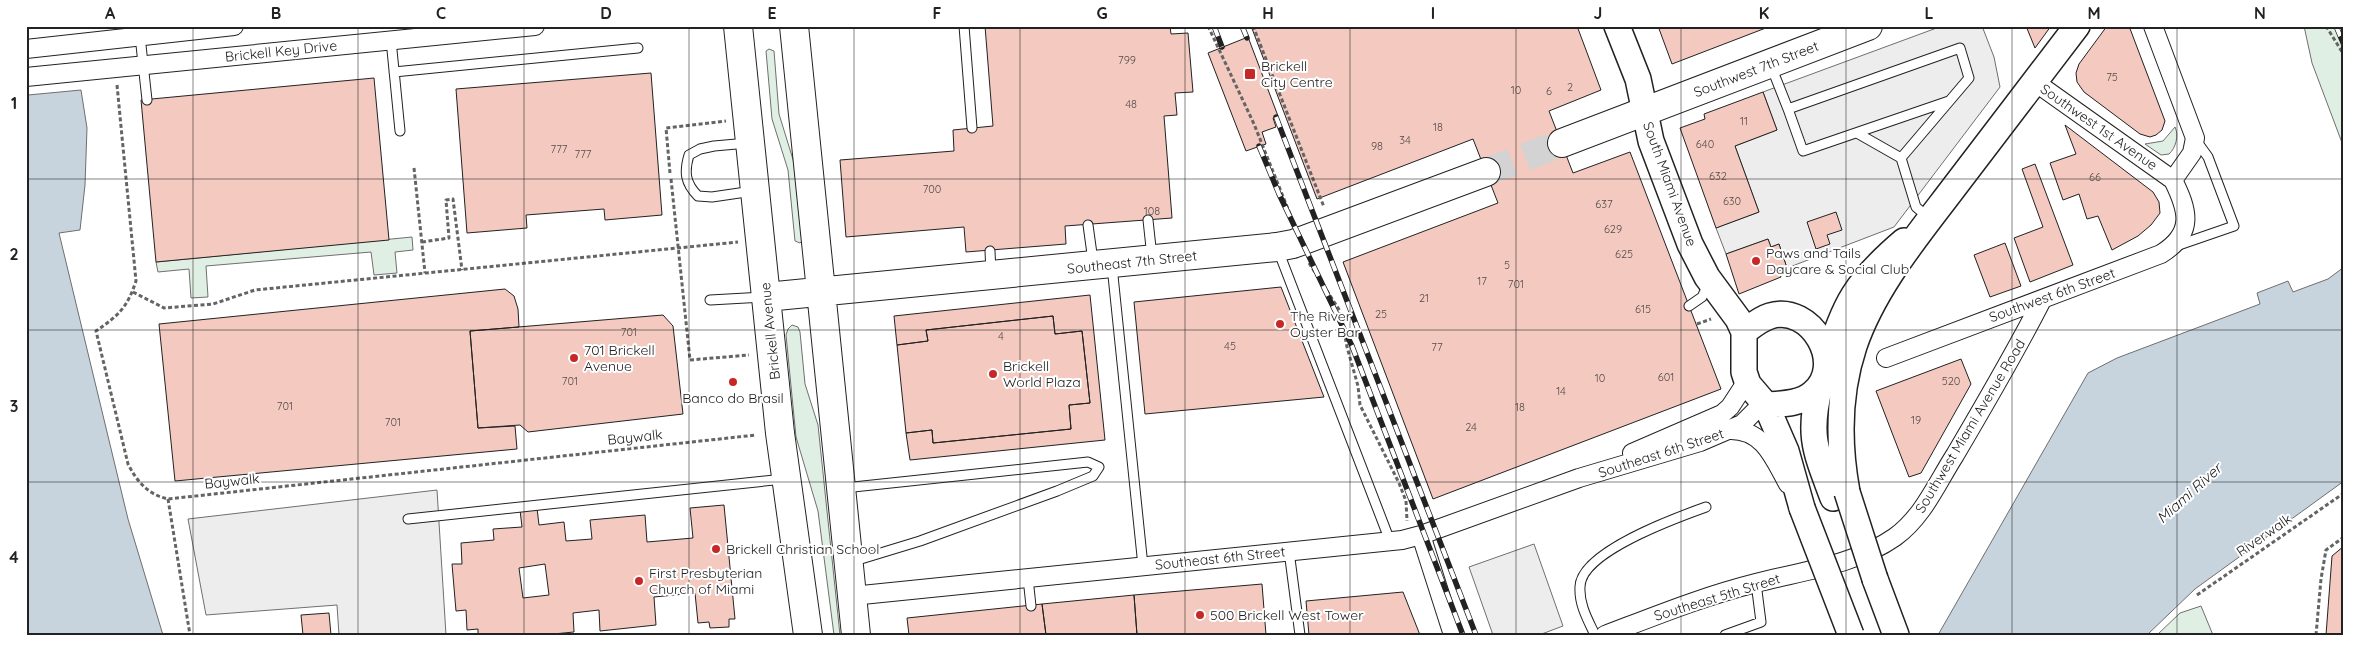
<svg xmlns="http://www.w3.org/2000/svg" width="2370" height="661" font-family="Quicksand,sans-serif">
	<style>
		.green { fill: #e0efe3; stroke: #6f6f6f }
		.parking { fill: #ededed; stroke: #6f6f6f }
		.water { fill: #c7d3dd; stroke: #6f6f6f }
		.building { fill: #f3c9c0; stroke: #222; fill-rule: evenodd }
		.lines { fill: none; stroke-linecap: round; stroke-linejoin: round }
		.primary-tunnel { stroke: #d3d3d3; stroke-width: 28; stroke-dasharray: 28 14; stroke-linecap: butt }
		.lane-casing { stroke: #222; stroke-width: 11 }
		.street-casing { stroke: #222; stroke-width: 20 }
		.secondary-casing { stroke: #222; stroke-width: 28 }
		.primary-casing { stroke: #222; stroke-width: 30 }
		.path { stroke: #646464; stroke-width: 3; stroke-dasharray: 4 2.5; stroke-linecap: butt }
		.lane { stroke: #fff; stroke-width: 9 }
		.street { stroke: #fff; stroke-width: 18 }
		.secondary { stroke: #fff; stroke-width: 25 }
		.primary { stroke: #fff; stroke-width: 28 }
		.rail-casing { stroke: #222; stroke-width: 5.5 }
		.rail { stroke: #fff; stroke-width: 4; stroke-dasharray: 11; stroke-linecap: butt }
		.secondary-bridge-casing { stroke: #222; stroke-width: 28; stroke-linecap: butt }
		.secondary-bridge { stroke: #fff; stroke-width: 25 }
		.grid { fill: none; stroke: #222; stroke-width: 1; stroke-opacity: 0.55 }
		.poi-dot { fill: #c62828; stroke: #fff; stroke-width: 2 }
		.labels { text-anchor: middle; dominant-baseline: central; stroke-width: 4; stroke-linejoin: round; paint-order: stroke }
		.number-label { font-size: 11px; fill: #564c4a }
		.street-label { font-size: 14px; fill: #222; stroke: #fff }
		.poi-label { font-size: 14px; fill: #222; stroke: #fff; text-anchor: start }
		.water-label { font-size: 15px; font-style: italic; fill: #222; stroke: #fff }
		.neatline { fill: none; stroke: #222; stroke-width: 2 }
		.grid-label { font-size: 16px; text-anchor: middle; font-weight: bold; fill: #222 }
	</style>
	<rect width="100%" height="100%" fill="#fff"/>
	<path class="green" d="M2304,26H2344V148L2312,63Z
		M769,49L774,51L779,114L795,166L802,241L800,243L795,241L788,170L772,119L766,51Z
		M2175,127C2179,135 2176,148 2169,154L2161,155L2145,144L2163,141Z
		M412,237L413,250L395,252L397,273L374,275L371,252L206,266L208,297L191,298L189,269L158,272L156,262Z
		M792,325L798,327L800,332L805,384L818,425L840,635H834L818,511L796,437L786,335L788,329Z
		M2201,606L2213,635H2157L2180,613Z"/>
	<path class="parking" d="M1942,26H1982L1994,57L2000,87L1894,227L1787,268L1779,244L1771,247L1768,239L1726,254L1716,228L1759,212L1735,146L1777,130L1763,92Z
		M437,490L446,635H339L337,605L206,615L188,519Z
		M1534,544L1563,626L1539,635H1493L1469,567Z"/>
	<path class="water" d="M26,75L28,95L81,90L87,128L85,185L80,230L59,233L128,519L163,635H26Z
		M2344,267V481L2195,589L2147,635H1938L2088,373L2117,358L2260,304L2257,293L2288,281L2293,292L2328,279Z"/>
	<path class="building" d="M985,26H1170L1171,34L1188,33L1193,92L1175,93L1177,115L1164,116L1172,218L1065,226L1066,244L966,252L964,227L846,237L840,160L954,151L953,130L993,126Z
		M1251,26H1577L1601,90L1549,111L1573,173L1630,152L1721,389L1433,499L1343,262L1498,203L1473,139L1317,199Z
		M1658,26H1771L1672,64Z
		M2026,26H2051L2035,48Z
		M2107,26H2129L2165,121L2162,130L2156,135L2150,137L2140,134L2084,92L2077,82L2076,73L2079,64Z
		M1248,37L1278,116L1273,118L1276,127L1262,132L1266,144L1246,151L1208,53Z
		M651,73L662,215L605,220L604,209L526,215L527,228L467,233L456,89Z
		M374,78L389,240L156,262L141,100Z
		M1763,92L1777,130L1735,146L1759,212L1716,228L1680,128L1705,119L1704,114Z
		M2065,125L2153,192L2159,202L2160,213L2151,225L2138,236L2112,250L2098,216L2087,219L2079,194L2063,200L2050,163L2076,154Z
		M2035,164L2073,265L2030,282L2014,238L2043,227L2022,169Z
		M1836,212L1842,230L1827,235L1830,244L1816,249L1807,222Z
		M1768,239L1771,247L1779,244L1787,268L1779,271L1781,277L1739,294L1726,254Z
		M2005,243L2021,286L1990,297L1974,255Z
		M1281,287L1324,397L1145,414L1134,302Z
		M505,289L514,296L518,309L519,327L470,331L478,428L515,426L517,449L175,481L159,324Z
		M1090,295L1105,440L910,460L906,433L932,430L933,443L1071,429L1069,405L1090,403L1082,331L1055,334L1053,316L926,330L928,341L897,345L894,316Z
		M663,315L673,326L683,414L528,432L520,425L478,428L470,331Z
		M1053,316L1055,334L1082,331L1090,403L1069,405L1071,429L933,443L932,430L906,433L897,345L928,341L926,330Z
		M1961,359L1971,384L1921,473L1909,477L1876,391Z
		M724,505L735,619H729V627L710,628L709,622L698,623L695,593L654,597L656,625L600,631L599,610L573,613L574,632L543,635H478V629L467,630L466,610L456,611L452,564H462L461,543L494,540L493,529L522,527L520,510L537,508L539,525L564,522L566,541L592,539L590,520L645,515L647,542L693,538L690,508ZM545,564L549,595L523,598L519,568Z
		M2344,546V635H2326L2332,556Z
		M1262,584L1266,635H1137L1134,595Z
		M1403,592L1420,635H1309L1306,601Z
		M1134,595L1137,635H1046L1042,604Z
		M1042,604L1046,635H909L907,618Z
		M329,613L331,635H303L301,615Z"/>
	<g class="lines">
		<path class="primary-tunnel" d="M1486,172L1562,143"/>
		<defs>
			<path id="lane" d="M964,26L972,128
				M140,36L147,100
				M391,40L400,131
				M1771,66L1788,109L1960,48L1969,78L1901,158
				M394,72L638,48
				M1788,109L1803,151L1949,101
				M1857,133L1901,158L1916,207L1928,217
				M748,143L714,146L700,149L689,155C684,172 685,183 698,196L712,197L753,191
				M1148,220L1152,257
				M1088,225L1093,261
				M2176,246L2234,226L2208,157L2195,139
				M1278,250L1390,541
				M990,251L991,273
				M1112,266L1143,566
				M710,300L764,297
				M1689,306L1702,297L1708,285
				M844,488L1088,462L1099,467L1093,476L1057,491L920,541L851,562
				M408,519L784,479
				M1289,551L1300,635
				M1028,578L1031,606
				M1595,635C1588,620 1579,605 1580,587C1580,552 1678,517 1706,507
				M1725,635L1761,622L1756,583"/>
			<path id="street" d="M2153,26L2195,138L2192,153L2173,180
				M26,49L234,26
				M26,77L535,26
				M1886,358L2161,254C2195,233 2188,210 2173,180L2035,82
				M1731,430C1764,430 1774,459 1788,484
				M1632,453L1722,414L1730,407L1747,381
				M1421,535L1453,635
				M852,596L1402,540L1421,535L1579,478L1700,442L1742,424L1763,403
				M1605,635C1655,616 1704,596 1756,583C1802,571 1855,565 1895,537C1923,517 1937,483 1955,455C1985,404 2015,353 2042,300"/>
			<path id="secondary" d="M1617,26L1638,79L1651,141L1690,244L1707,277L1738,319L1744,332V372L1748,384L1766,405C1781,404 1801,404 1813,393C1847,365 1811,303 1770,316C1760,319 1752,326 1744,332
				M1827,363C1843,304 1857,281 1904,241
				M1820,386C1807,436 1816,452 1833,498
				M1766,405L1786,451L1802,508
				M1847,492C1838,443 1838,394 1854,346C1874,287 1918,235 1955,186C1996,133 2036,79 2077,26
				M1875,579L1896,635"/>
			<path id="primary" d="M738,26L780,433L808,635
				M794,26L856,635
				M1562,143L1868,26
				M766,297L1277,247L1293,244L1486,172"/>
		</defs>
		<use href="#lane" class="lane-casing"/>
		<use href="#street" class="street-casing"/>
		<use href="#secondary" class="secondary-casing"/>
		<use href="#primary" class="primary-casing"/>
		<path class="path" d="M1208,26L1254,124L1292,219
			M1253,26L1324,207
			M2326,26L2344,55
			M117,85L136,281C127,308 119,315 96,331L128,464C137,482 149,495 168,499L756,435
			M414,168L425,273
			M670,173L666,128L726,121
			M671,179L690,360L749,355
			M422,242L449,238L446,200L453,199L462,270
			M1309,263L1340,311L1347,347L1358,386L1360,405L1399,483L1406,501L1407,521
			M133,292L164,308L213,304L255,290L738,242
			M1697,324L1711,319
			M168,499L190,635
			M2197,595L2344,493
			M2316,635L2321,579L2326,550L2344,537"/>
		<use href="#lane" class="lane"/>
		<use href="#street" class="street"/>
		<use href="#secondary" class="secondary"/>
		<use href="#primary" class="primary"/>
		<defs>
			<path id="rail" d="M1214,26L1222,47
				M1242,26L1247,38
				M2336,26L2344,45
				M1276,117L1476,635
				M1259,146L1279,194L1352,346L1463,635"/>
		</defs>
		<use href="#rail" class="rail-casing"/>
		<use href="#rail" class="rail"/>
		<defs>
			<path id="secondary-bridge" d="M1847,492L1875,579
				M1802,508L1851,635"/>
		</defs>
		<use href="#secondary-bridge" class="secondary-bridge-casing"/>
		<use href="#secondary-bridge" class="secondary-bridge"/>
	</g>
	<path class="grid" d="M193,26V635M358,26V635M524,26V635M689,26V635M854,26V635M1020,26V635M1185,26V635M1350,26V635M1516,26V635M1681,26V635M1846,26V635M2012,26V635M2177,26V635M26,179H2344M26,330H2344M26,482H2344"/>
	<g class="poi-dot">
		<rect x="1244" y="68" width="12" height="12" rx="2.5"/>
		<circle cx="1756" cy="261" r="5"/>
		<circle cx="1280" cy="324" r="5"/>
		<circle cx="574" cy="358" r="5"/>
		<circle cx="993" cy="374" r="5"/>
		<circle cx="733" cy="382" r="5"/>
		<circle cx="716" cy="549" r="5"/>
		<circle cx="639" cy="581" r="5"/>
		<circle cx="1200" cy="615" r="5"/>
	</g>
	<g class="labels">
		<g class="number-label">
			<text x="1127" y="60">799</text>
			<text x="2112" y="77">75</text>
			<text x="1570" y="87">2</text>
			<text x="1516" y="90">10</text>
			<text x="1549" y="91">6</text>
			<text x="1131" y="104">48</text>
			<text x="1744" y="121">11</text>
			<text x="1438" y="127">18</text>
			<text x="1405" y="140">34</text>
			<text x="1705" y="144">640</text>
			<text x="1377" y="146">98</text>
			<text x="559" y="149">777</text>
			<text x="583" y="154">777</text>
			<text x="1718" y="176">632</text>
			<text x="2095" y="177">66</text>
			<text x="932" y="189">700</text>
			<text x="1732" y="201">630</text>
			<text x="1604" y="204">637</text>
			<text x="1152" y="211">108</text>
			<text x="1613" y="229">629</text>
			<text x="1624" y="254">625</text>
			<text x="1507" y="265">5</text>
			<text x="1482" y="281">17</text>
			<text x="1516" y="284">701</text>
			<text x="1424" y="298">21</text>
			<text x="1643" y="309">615</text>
			<text x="1381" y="314">25</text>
			<text x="629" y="332">701</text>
			<text x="1001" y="336">4</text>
			<text x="1230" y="346">45</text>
			<text x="1437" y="347">77</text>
			<text x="1666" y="377">601</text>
			<text x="1600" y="378">10</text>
			<text x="570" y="381">701</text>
			<text x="1951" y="381">520</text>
			<text x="1561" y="391">14</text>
			<text x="285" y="406">701</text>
			<text x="1520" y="407">18</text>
			<text x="1916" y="420">19</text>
			<text x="393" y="422">701</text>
			<text x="1471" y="427">24</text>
		</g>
		<g class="street-label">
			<text transform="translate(281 51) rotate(-6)">Brickell Key Drive</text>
			<text transform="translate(1756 69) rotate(-21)">Southwest 7th Street</text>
			<text transform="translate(2099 127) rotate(35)">Southwest 1st Avenue</text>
			<text transform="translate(1670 184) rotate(70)">South Miami Avenue</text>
			<text transform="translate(1132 262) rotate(-6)">Southeast 7th Street</text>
			<text transform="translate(2052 295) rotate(-20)">Southwest 6th Street</text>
			<text transform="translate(770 331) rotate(-96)">Brickell Avenue</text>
			<text transform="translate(1970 426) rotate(-59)">Southwest Miami Avenue Road</text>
			<text transform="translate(635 437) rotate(-6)">Baywalk</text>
			<text transform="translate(1661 453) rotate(-18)">Southeast 6th Street</text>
			<text transform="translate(232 481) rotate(-6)">Baywalk</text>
			<text transform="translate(2264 535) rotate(-35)">Riverwalk</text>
			<text transform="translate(1220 558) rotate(-6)">Southeast 6th Street</text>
			<text transform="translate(1717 597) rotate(-17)">Southeast 5th Street</text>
		</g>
		<g class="poi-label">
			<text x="1261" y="66">Brickell<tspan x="1261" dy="16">City Centre</tspan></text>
			<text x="1766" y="253">Paws and Tails<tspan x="1766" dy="16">Daycare &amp; Social Club</tspan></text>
			<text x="1290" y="316">The River<tspan x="1290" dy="16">Oyster Bar</tspan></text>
			<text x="584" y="350">701 Brickell<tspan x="584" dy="16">Avenue</tspan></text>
			<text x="1003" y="366">Brickell<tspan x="1003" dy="16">World Plaza</tspan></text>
			<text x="733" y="398" text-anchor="middle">Banco do Brasil</text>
			<text x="726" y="549">Brickell Christian School</text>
			<text x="649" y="573">First Presbyterian<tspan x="649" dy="16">Church of Miami</tspan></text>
			<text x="1210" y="615">500 Brickell West Tower</text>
		</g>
		<g class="water-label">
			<text transform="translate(2189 493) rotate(-42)">Miami River</text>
		</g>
	</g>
	<rect width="2370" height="661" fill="none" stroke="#ffffff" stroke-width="55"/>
	<rect x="28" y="28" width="2314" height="606" class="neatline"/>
	<g class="grid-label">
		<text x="110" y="19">A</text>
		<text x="276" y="19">B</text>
		<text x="441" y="19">C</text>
		<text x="606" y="19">D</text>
		<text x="772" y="19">E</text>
		<text x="937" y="19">F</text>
		<text x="1102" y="19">G</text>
		<text x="1268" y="19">H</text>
		<text x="1433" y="19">I</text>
		<text x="1598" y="19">J</text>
		<text x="1764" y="19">K</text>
		<text x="1929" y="19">L</text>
		<text x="2094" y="19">M</text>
		<text x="2260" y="19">N</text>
		<text x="14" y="109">1</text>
		<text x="14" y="260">2</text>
		<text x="14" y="412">3</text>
		<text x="14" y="563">4</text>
	</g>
</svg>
